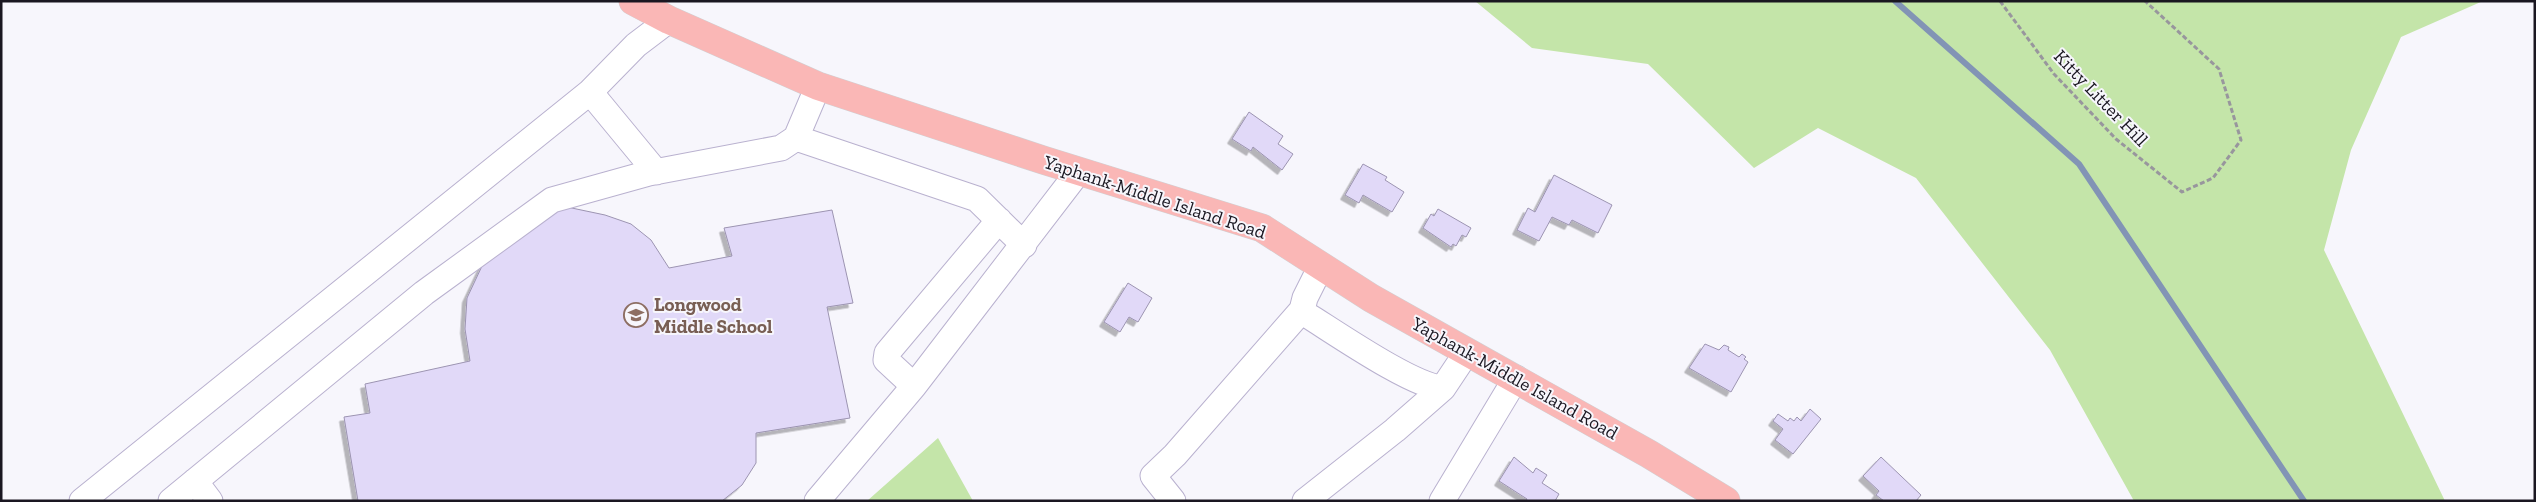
<svg xmlns="http://www.w3.org/2000/svg" width="2536" height="502" font-family="'Zilla Slab',serif">
	<style>
		.green { fill: #c4e5a9 }
		.lines { fill: none; stroke-linecap: round; stroke-linejoin: round }
		.stream { stroke: #8294b5; stroke-width: 6 }
		.building { fill: #e1d9f8; stroke: #9c94b1; filter: url(#shadow) }
		.minor-casing { stroke: #b9b1cf; stroke-width: 27 }
		.major-casing { stroke: #d1d1d3; stroke-width: 29 }
		.path { stroke: #98969d; stroke-width: 3; stroke-dasharray: 5 2.5; stroke-linecap: butt }
		.minor { stroke: #fff; stroke-width: 25 }
		.major { stroke: #fab7b6; stroke-width: 28 }
		.labels { text-anchor: middle; dominant-baseline: central; stroke-width: 4; stroke-linejoin: round; paint-order: stroke }
		.street-label { font-size: 19px; fill: #1a1721; stroke: #f7f6fc }
		.education-label { font-size: 19px; font-weight: bold; fill: #785e54; stroke: #f7f6fc; text-anchor: start }
	</style>
	<defs>
		<filter id="shadow"><feDropShadow dx="-4.5" dy="4.5" stdDeviation="0" flood-color="#0004"/></filter>
	</defs>
	<rect width="100%" height="100%" fill="#f7f6fc"/>
	<path class="green" d="M1475,1H2483L2401,37L2351,150L2324,250L2445,501H2134L2050,350L1916,178L1818,128L1754,168L1648,64L1532,48Z
		M938,438L973,501H867Z"/>
	<g class="lines">
		<path class="stream" d="M1895,1L2079,164L2304,501"/>
	</g>
	<path class="building" d="M1249,112L1283,136L1278,144L1293,154L1282,170L1253,147L1251,151L1232,139Z
		M1363,164L1387,177L1385,180L1404,192L1392,212L1363,195L1359,203L1345,195Z
		M1554,175L1612,205L1598,233L1572,220L1569,225L1552,217L1539,241L1517,230L1528,208L1535,212Z
		M567,207L605,215L631,224L651,240L669,268L732,256L724,228L832,210L853,303L827,307L850,418L756,433V463L742,485L722,501H358L344,417L370,413L365,384L470,361L465,329L467,298L482,266L534,216Z
		M1438,209L1471,228L1466,237L1462,235L1456,246L1453,244L1451,247L1423,228L1431,214L1434,216Z
		M1128,283L1152,298L1138,322L1129,317L1120,332L1104,322Z
		M1705,344L1719,350L1724,345L1729,347L1728,350L1739,357L1742,354L1746,357L1744,359L1748,362L1731,392L1689,368Z
		M1810,409L1821,419L1793,454L1775,440L1783,429L1773,421L1778,414L1788,421L1790,418L1794,421L1797,417L1801,421Z
		M1514,457L1533,473L1536,468L1547,475L1542,483L1559,494L1555,501H1526L1527,499L1499,481Z
		M1881,457L1921,495L1916,501H1884L1876,495L1879,491L1863,476Z"/>
	<g class="lines">
		<defs>
			<path id="minor" d="M590,92L656,172
				M796,138L977,199L1024,245
				M1321,266L1305,298L1302,310L1307,315C1336,333 1414,387 1443,388L1467,352
				M914,386L886,360L887,353L999,220
				M195,481L210,501
				M82,501L590,92L636,45L669,20
				M171,501L424,293L552,200L649,173L781,148L796,138L818,86
				M817,501L914,386L1079,171
				M1173,501L1153,476L1175,455L1302,310
				M1305,501L1395,430L1443,388
				M1442,501L1516,378"/>
			<path id="major" d="M633,1L669,20L818,86L1043,160L1262,228L1371,298L1649,454L1726,501"/>
		</defs>
		<use href="#minor" class="minor-casing"/>
		<use href="#major" class="major-casing"/>
		<path class="path" d="M2000,1L2054,74L2116,139L2182,192L2213,178L2241,140L2219,69L2145,1"/>
		<use href="#minor" class="minor"/>
		<use href="#major" class="major"/>
	</g>
	<defs>
		<symbol id="school-ring" viewBox="-11 -11 22 22"><circle r="9.5" fill="#f7f6fc" stroke="#8d6e63" stroke-width="1.5"/><path d="M0-5L7-2L0 1L-7-2ZM-4 1L0 2.5L4 1V4Q0 6-4 4Z" fill="#8d6e63"/></symbol>
	</defs>
	<g fill-rule="evenodd">
		<use href="#school-ring" x="622" y="301" width="28" height="28"/>
	</g>
	<g class="labels">
		<g class="street-label">
			<text transform="translate(2101 98) rotate(46)">Kitty Litter Hill</text>
			<text transform="translate(1155 197) rotate(18)">Yaphank-Middle Island Road</text>
			<text transform="translate(1515 378) rotate(29)">Yaphank-Middle Island Road</text>
		</g>
		<g class="education-label">
			<text x="654" y="304">Longwood<tspan x="654" dy="22">Middle School</tspan></text>
		</g>
	</g>
	<rect width="2536" height="502" fill="none" stroke="#1a1721" stroke-width="5"/>
</svg>
